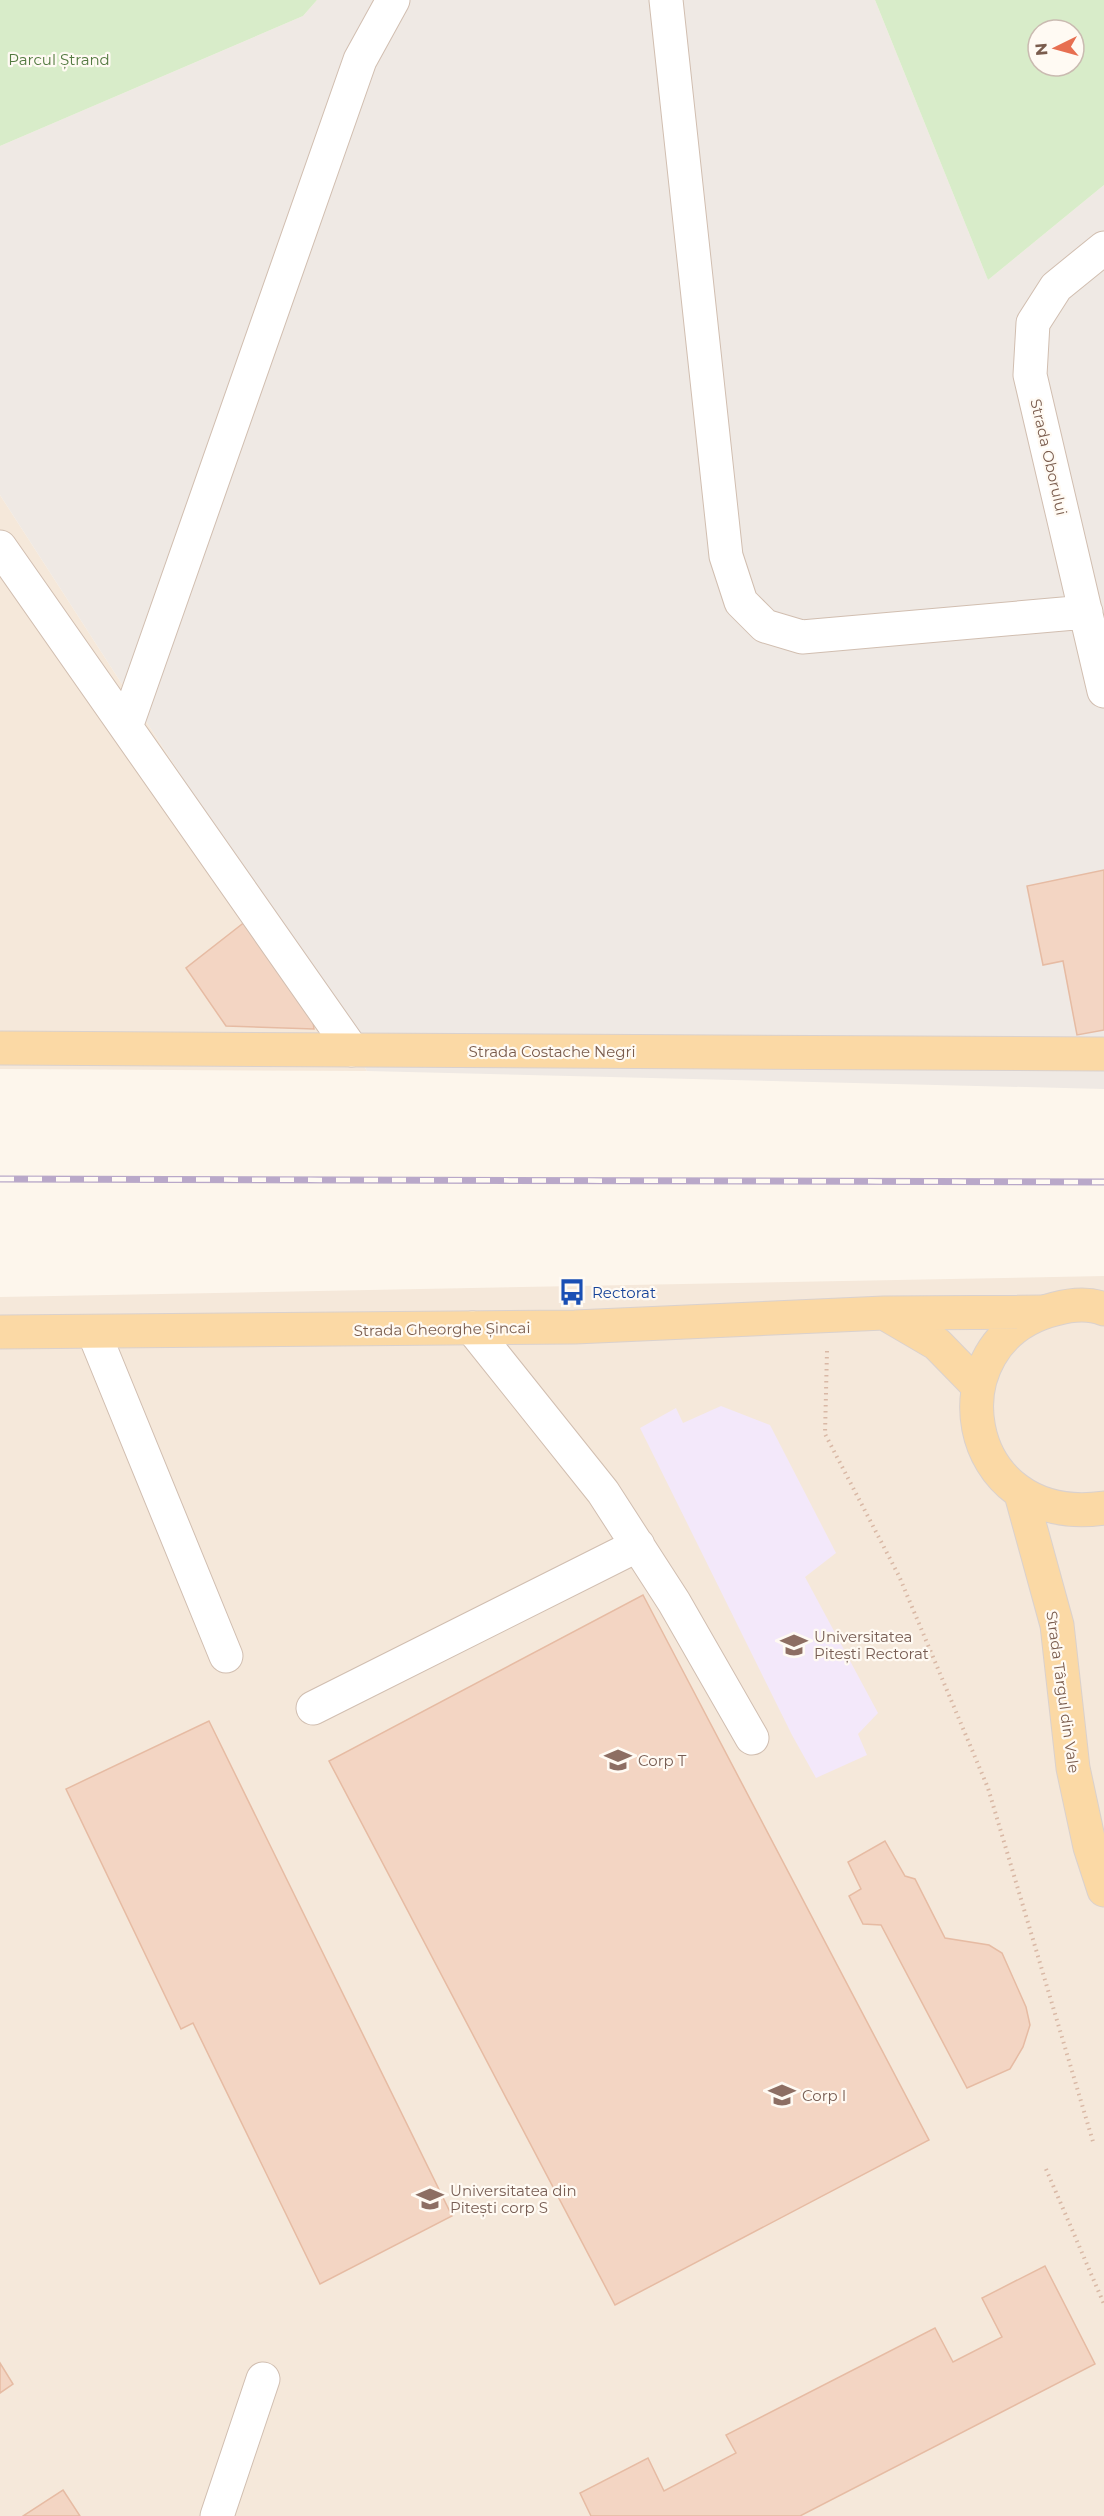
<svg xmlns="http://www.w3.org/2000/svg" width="1104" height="2516" font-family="Montserrat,sans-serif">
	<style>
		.residential { fill: #f5e8da }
		.industrial { fill: #efe9e4 }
		.education { fill: #f3e8fa }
		.green { fill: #d8ecc9; fill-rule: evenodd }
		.building { fill: #f3d5c3; stroke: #e6bba3; stroke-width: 1.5 }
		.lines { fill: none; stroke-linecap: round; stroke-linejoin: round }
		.minor-casing { stroke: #d1beb0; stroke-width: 35 }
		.major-casing { stroke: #dad1cd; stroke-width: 35 }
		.path { stroke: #d9b8a5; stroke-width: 4; stroke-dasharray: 1.5 4.5; stroke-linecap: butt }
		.minor { stroke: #fff; stroke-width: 33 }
		.major { stroke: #fbd9a5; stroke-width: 33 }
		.rail-casing { stroke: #b9a8c9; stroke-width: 7 }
		.rail { stroke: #fffaf3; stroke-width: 4.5; stroke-dasharray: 14; stroke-linecap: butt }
		.labels { text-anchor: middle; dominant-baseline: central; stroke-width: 4.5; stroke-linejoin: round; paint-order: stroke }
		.park-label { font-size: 15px; fill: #537a41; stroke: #fffaf3 }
		.street-label { font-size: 15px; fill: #7a5c4d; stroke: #fffaf3 }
		.transit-label { font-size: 15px; fill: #164399; stroke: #fffaf3; text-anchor: start }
		.education-label { font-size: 15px; fill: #785e54; stroke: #fffaf3; text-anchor: start }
	</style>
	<rect width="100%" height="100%" fill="#fdf6ec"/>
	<path class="residential" d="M0,495L289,943L367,1071L0,1069Z
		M1104,1276V2516H0V1297Z"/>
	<path class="industrial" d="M317,0H875L988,280L1104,185V1089L367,1071L289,943L0,495V146L303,16Z"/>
	<path class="education" d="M721,1406L770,1425L836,1553L805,1577L878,1713L858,1734L867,1755L816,1778L792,1735L640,1428L676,1408L683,1423Z"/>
	<path class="green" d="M0,0H317L303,16L0,146Z
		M875,0H1104V185L988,280ZM1038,30H1074V66H1038Z"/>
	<path class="building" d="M1104,870V1030L1077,1035L1063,961L1043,965L1027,886Z
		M246,921L311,1007L314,1029L226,1026L186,968Z
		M643,1595L929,2140L615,2305L329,1761Z
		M209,1721L452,2216L320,2284L193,2023L181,2029L66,1789Z
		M885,1841L905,1876L915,1879L945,1938L989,1945L1002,1953L1026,2007L1030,2025L1023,2047L1010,2069L967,2088L881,1925L863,1924L849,1896L861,1889L848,1862Z
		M1045,2266L1095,2364L800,2516H591L580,2493L648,2458L664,2491L736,2453L726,2435L935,2328L953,2362L1002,2337L982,2298Z
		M0,2363L13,2384L0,2393Z
		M63,2490L80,2516H23Z"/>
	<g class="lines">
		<defs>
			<path id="minor" d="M666,0L726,556L741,602L765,626L802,637L1086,612
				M1104,248L1056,287L1033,323L1030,375L1104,691
				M0,547L352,1050
				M126,727L360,60L393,0
				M472,1328L603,1492L674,1602L752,1738
				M94,1333L226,1656
				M313,1708L638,1545
				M217,2516L263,2379"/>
			<path id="major" d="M0,1048L1104,1054
				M1104,1309C1089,1303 1070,1305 1055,1309C932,1339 958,1529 1104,1508
				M884,1313L937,1344L978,1386
				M0,1332L575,1327L884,1313L1041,1312
				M1021,1494L1057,1625L1073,1768L1090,1847L1104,1890"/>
		</defs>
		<use href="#minor" class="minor-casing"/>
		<use href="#major" class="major-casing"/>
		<path class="path" d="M827,1351L825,1434L899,1576L988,1788L1094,2145
			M1046,2169L1104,2304"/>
		<use href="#minor" class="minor"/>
		<use href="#major" class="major"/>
		<defs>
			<path id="rail" d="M0,1179L1104,1182"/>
		</defs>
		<use href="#rail" class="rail-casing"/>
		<use href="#rail" class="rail"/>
	</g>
	<defs>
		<symbol id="bus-bare" viewBox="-9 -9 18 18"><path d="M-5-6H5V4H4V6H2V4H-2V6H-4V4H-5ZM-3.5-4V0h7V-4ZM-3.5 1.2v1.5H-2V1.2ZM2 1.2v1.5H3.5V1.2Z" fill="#1a4fb4" stroke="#fffaf3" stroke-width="2.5" paint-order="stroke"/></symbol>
		<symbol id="university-bare" viewBox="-9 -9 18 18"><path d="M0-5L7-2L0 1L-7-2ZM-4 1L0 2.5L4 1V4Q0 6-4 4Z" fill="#8d6e63" stroke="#fffaf3" stroke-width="2.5" paint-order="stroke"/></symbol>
	</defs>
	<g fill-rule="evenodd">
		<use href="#bus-bare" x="553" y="1273" width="38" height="38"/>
		<use href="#university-bare" x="775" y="1626" width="38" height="38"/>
		<use href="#university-bare" x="599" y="1741" width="38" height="38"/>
		<use href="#university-bare" x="763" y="2076" width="38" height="38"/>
		<use href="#university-bare" x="411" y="2180" width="38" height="38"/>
	</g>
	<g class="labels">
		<g class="park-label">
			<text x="59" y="59">Parcul Ștrand</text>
		</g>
		<g class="street-label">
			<text transform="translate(1049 457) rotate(77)">Strada Oborului</text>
			<text x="552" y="1051">Strada Costache Negri</text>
			<text transform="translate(442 1329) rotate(-1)">Strada Gheorghe Șincai</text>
			<text transform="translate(1063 1692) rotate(82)">Strada Târgul din Vale</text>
		</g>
		<g class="transit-label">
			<text x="592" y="1292">Rectorat</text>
		</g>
		<g class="education-label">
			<text x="814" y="1636">Universitatea<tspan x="814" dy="17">Pitești Rectorat</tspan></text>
			<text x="638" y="1760">Corp T</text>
			<text x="802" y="2095">Corp I</text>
			<text x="450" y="2190">Universitatea din<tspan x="450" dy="17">Pitești corp S</tspan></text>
		</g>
	</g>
	<g transform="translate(1056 48) rotate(265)"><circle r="28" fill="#fffaf3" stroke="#cabbb1" stroke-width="1.5"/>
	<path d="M0-4.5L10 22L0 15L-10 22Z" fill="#e76f51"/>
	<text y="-9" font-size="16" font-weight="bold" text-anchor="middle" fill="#7a5c4d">N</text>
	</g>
</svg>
